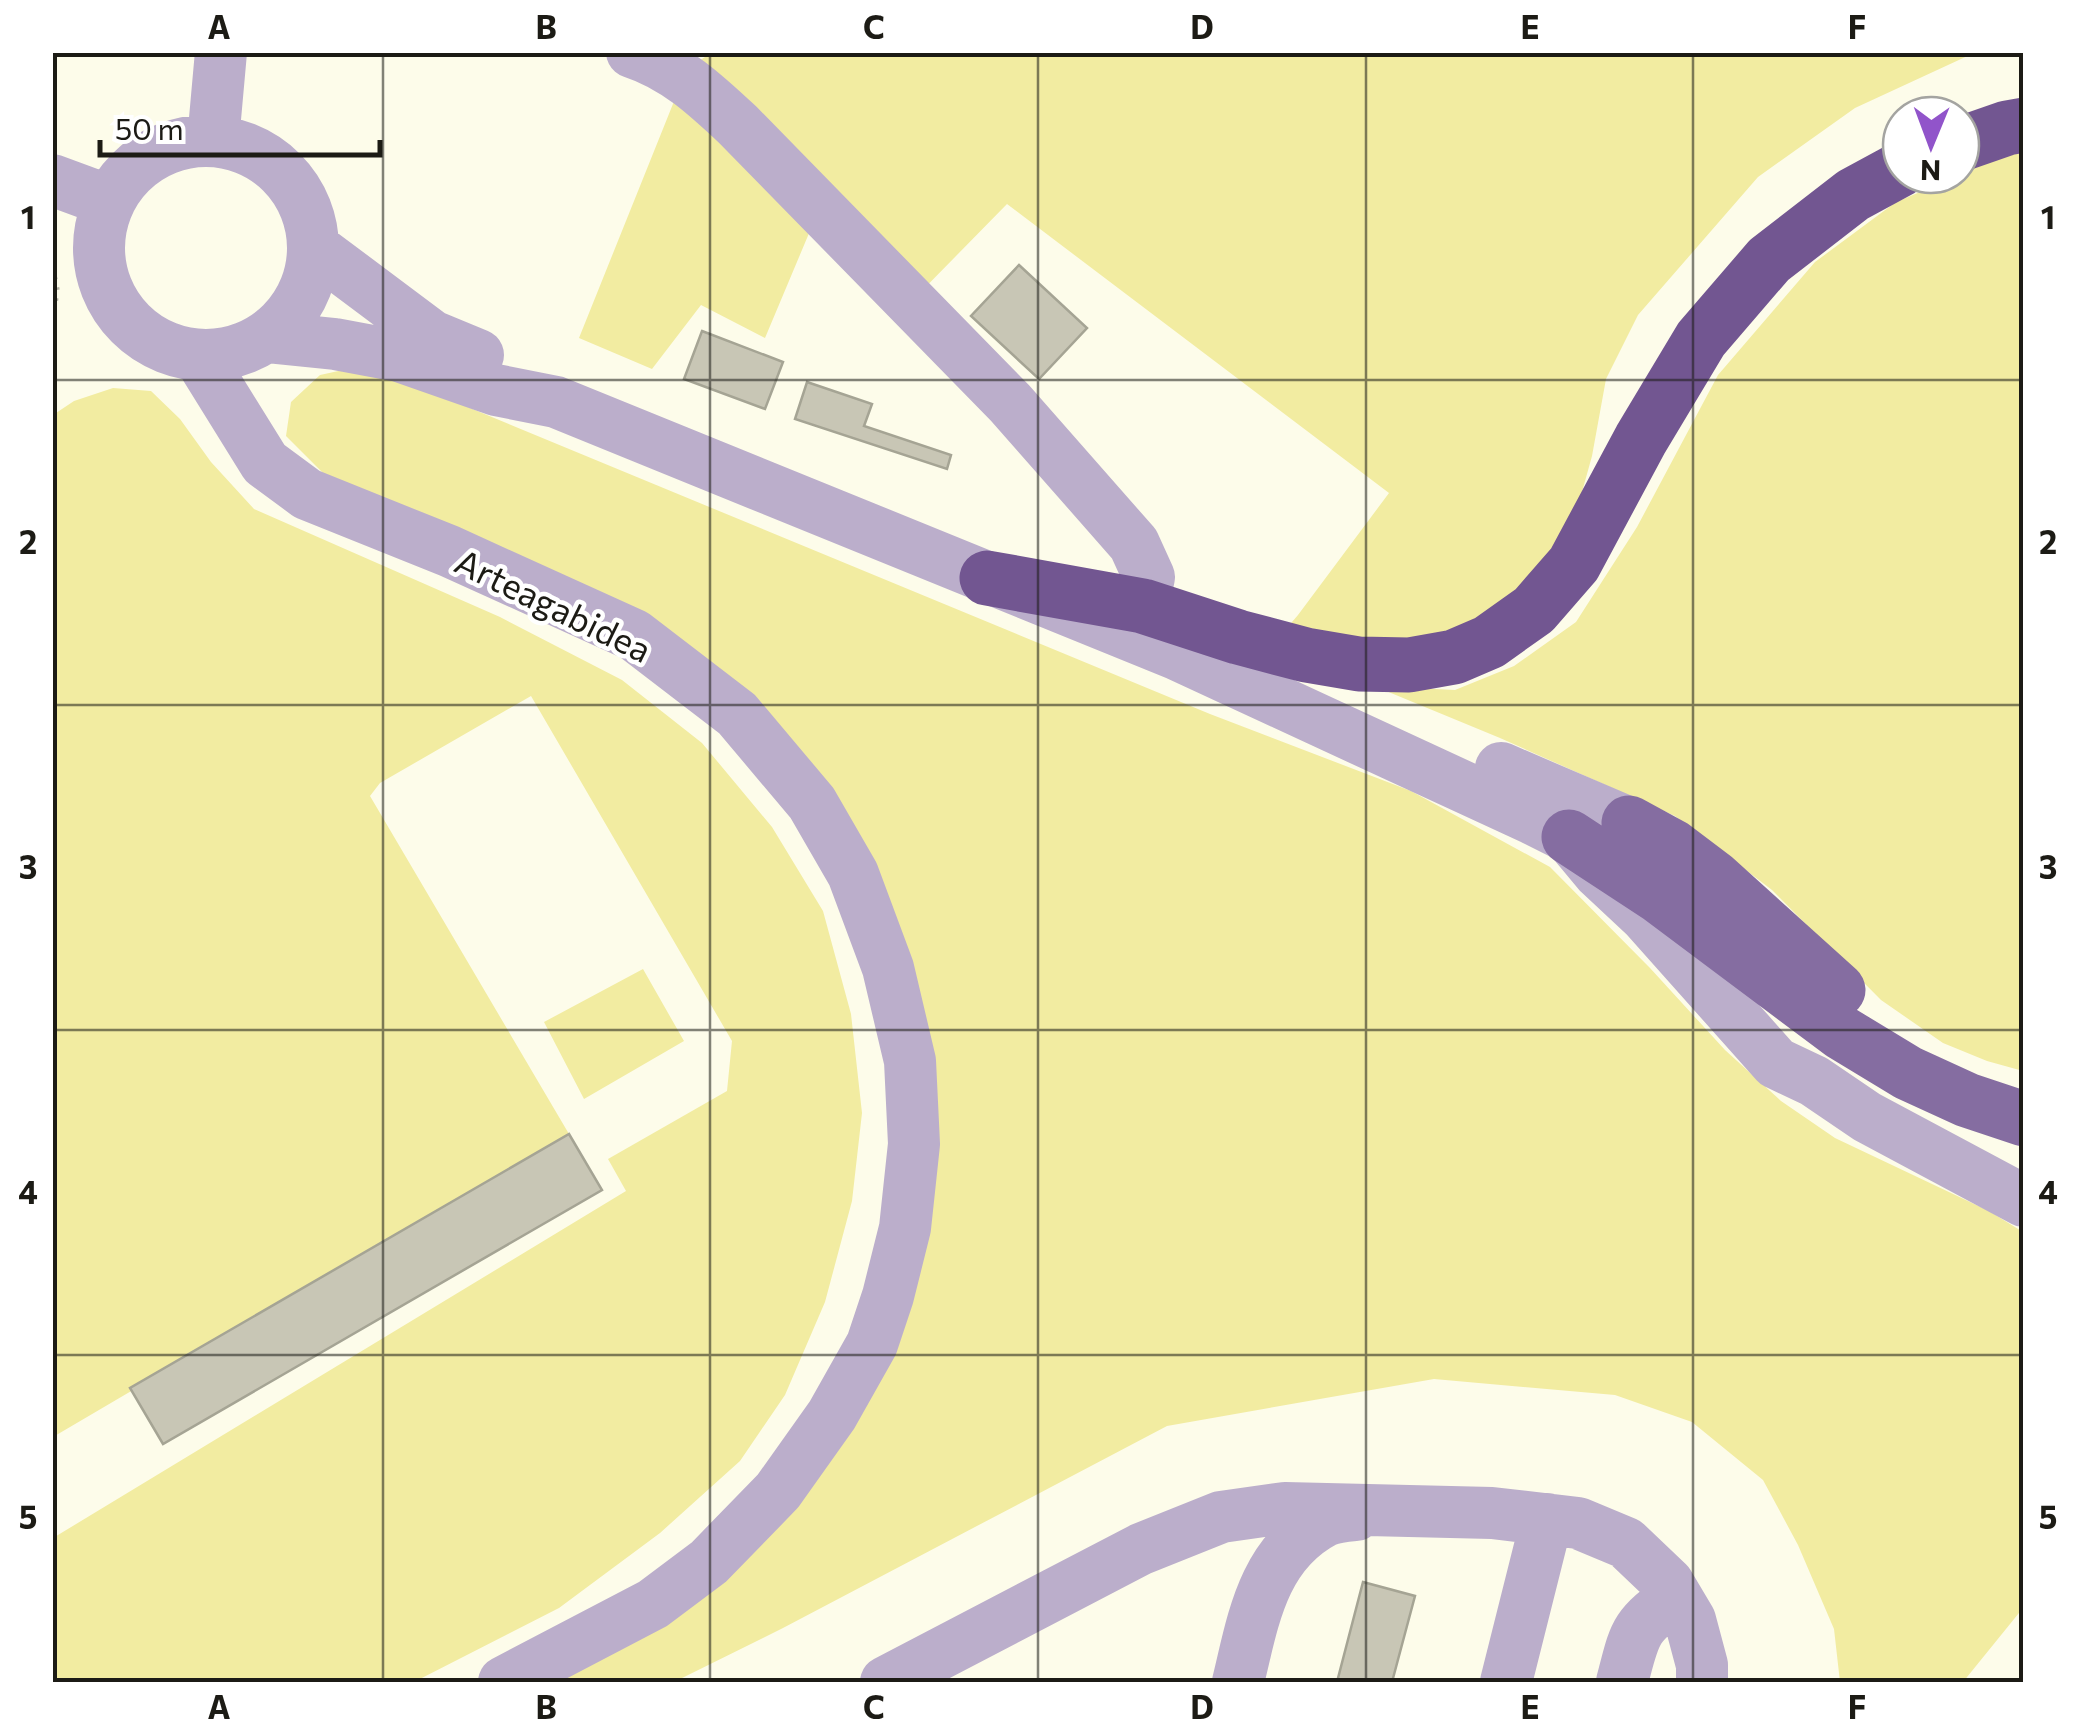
<svg xmlns="http://www.w3.org/2000/svg" width="2076" height="1735" font-family="Commissioner,sans-serif">
	<style>
		.green { fill: #f2eca1 }
		.building { fill: #c8c6b5; stroke: #a5a494; stroke-width: 2.5 }
		.lines { fill: none; stroke-linecap: round; stroke-linejoin: round }
		.path { stroke: #b4b3a5; stroke-width: 6; stroke-dasharray: 2.5 8; stroke-linecap: butt }
		.minor { stroke: #bbaecb; stroke-width: 52 }
		.major { stroke: #856da1; stroke-width: 55 }
		.highway { stroke: #725691; stroke-width: 55 }
		.grid { fill: none; stroke: #1c1b15; stroke-width: 2.5; stroke-opacity: 0.55 }
		.labels { text-anchor: middle; dominant-baseline: central; stroke-width: 9; stroke-linejoin: round; paint-order: stroke }
		.street-label { font-size: 35px; fill: #1c1b15; stroke: #fff }
		.neatline { fill: none; stroke: #1c1b15; stroke-width: 4 }
		.grid-label { font-size: 32px; text-anchor: middle; font-weight: bold; fill: #1c1b15 }
	</style>
	<rect width="100%" height="100%" fill="#fdfcea"/>
	<path class="green" d="M711,53H1974L1855,108L1758,177L1638,315L1606,379L1592,456L1577,510L1536,583L1444,642L1280,636L1298,615L1389,493L1007,204L905,308L815,219L765,338L701,305L652,369L579,338L687,69Z
		M2023,150V1071L1987,1061L1943,1043L1881,1000L1772,890L1675,816L1500,738L1374,686L1455,690L1514,666L1576,622L1637,527L1718,375L1815,262L1896,202L1961,175V173L2006,153Z
		M366,365L1210,714L1411,791L1550,867L1650,968L1725,1050L1781,1101L1835,1138L1989,1211L2023,1232V1608L1963,1682H1840L1834,1629L1798,1545L1763,1480L1692,1422L1615,1395L1434,1379L1167,1426L783,1628L674,1682H559L821,1471L934,1084L765,712L324,474L286,436L291,402L320,375Z
		M113,388L151,391L180,419L211,462L254,509L500,617L622,680L702,743L772,827L823,911L851,1014L862,1113L852,1201L825,1302L785,1395L740,1461L660,1533L559,1608L414,1682H53V1538L626,1191L608,1159L727,1091L732,1041L531,696L380,783L370,796L569,1134L53,1437V415L74,401Z
		M643,969L684,1041L584,1099L544,1022Z"/>
	<path class="building" d="M1019,265L1087,328L1039,379L971,316Z
		M702,331L783,362L765,409L684,379Z
		M807,382L872,404L864,426L951,455L947,469L795,419Z
		M569,1134L602,1190L163,1444L130,1388Z
		M1363,1582L1415,1596L1392,1682H1337Z"/>
	<g class="lines">
		<path class="path" d="M52,267L57,291L52,316"/>
		<path class="minor" d="M632,52C675,66 706,95 738,125L1010,403L1134,544L1149,577L1143,606
			M213,141L221,52
			M99 248a107 107 0 1 1 214 0a107 107 0 1 1-214 0Z
			M52,180L109,201
			M313,247L432,336L478,355
			M266,337L335,344L399,356L496,390L556,402L1176,654L1533,819L1569,837L1599,873L1645,916L1776,1063L1814,1081L1867,1117L2024,1201
			M198,355L265,463L307,494L449,551L634,635L737,714L812,803L853,874L888,968L910,1061L914,1144L905,1228L888,1296L872,1344L832,1415L778,1491L709,1562L653,1604L504,1682
			M1501,768L1629,823L1660,853
			M886,1682L1141,1549L1221,1517L1285,1508L1492,1513L1578,1523L1626,1543L1668,1583L1690,1620L1702,1665V1682
			M1238,1682C1253,1621 1262,1554 1325,1521C1334,1517 1346,1516 1356,1515
			M1506,1682L1547,1519
			M1622,1682C1635,1633 1633,1627 1676,1597"/>
		<path class="major" d="M1629,823L1673,847L1714,878L1838,990
			M1569,837L1659,896L1842,1033L1908,1073L1967,1100L2024,1119"/>
		<path class="highway" d="M1961,144L2007,128L2024,125
			M987,578L1143,606L1238,637L1306,655L1359,664L1409,665L1454,657L1489,642L1534,610L1574,564L1641,439L1701,339L1769,260L1853,195L1901,169"/>
	</g>
	<path class="grid" d="M383,52V1682M710,52V1682M1038,52V1682M1366,52V1682M1693,52V1682M52,380H2024M52,705H2024M52,1030H2024M52,1355H2024"/>
	<g class="labels">
		<g class="street-label">
			<text transform="translate(554 604) rotate(26)">Arteagabidea</text>
		</g>
	</g>
	<rect width="2076" height="1735" fill="none" stroke="#ffffff" stroke-width="110"/>
	<g transform="translate(1931 145) rotate(181)"><circle r="48" fill="#ffffff" stroke="#a4a4a1" stroke-width="2.5"/>
	<path d="M0-8L18 38L0 25L-18 38Z" fill="#9154ca"/>
	<text y="-15" font-size="28" font-weight="bold" text-anchor="middle" fill="#1c1b15">N</text>
	</g>
	<path d="M100 140v15h280v-15" fill="none" stroke="#1c1b15" stroke-width="5"/>
	<text x="115" y="140" font-size="30" fill="#1c1b15" stroke="#ffffff" stroke-width="8" paint-order="stroke">50 m</text>
	<rect x="55" y="55" width="1966" height="1625" class="neatline"/>
	<g class="grid-label">
		<text x="219" y="39">A</text>
		<text x="546" y="39">B</text>
		<text x="874" y="39">C</text>
		<text x="1202" y="39">D</text>
		<text x="1530" y="39">E</text>
		<text x="1857" y="39">F</text>
		<text x="28" y="229">1</text>
		<text x="2048" y="229">1</text>
		<text x="28" y="554">2</text>
		<text x="2048" y="554">2</text>
		<text x="28" y="879">3</text>
		<text x="2048" y="879">3</text>
		<text x="28" y="1204">4</text>
		<text x="2048" y="1204">4</text>
		<text x="28" y="1529">5</text>
		<text x="2048" y="1529">5</text>
		<text x="219" y="1719">A</text>
		<text x="546" y="1719">B</text>
		<text x="874" y="1719">C</text>
		<text x="1202" y="1719">D</text>
		<text x="1530" y="1719">E</text>
		<text x="1857" y="1719">F</text>
	</g>
</svg>
